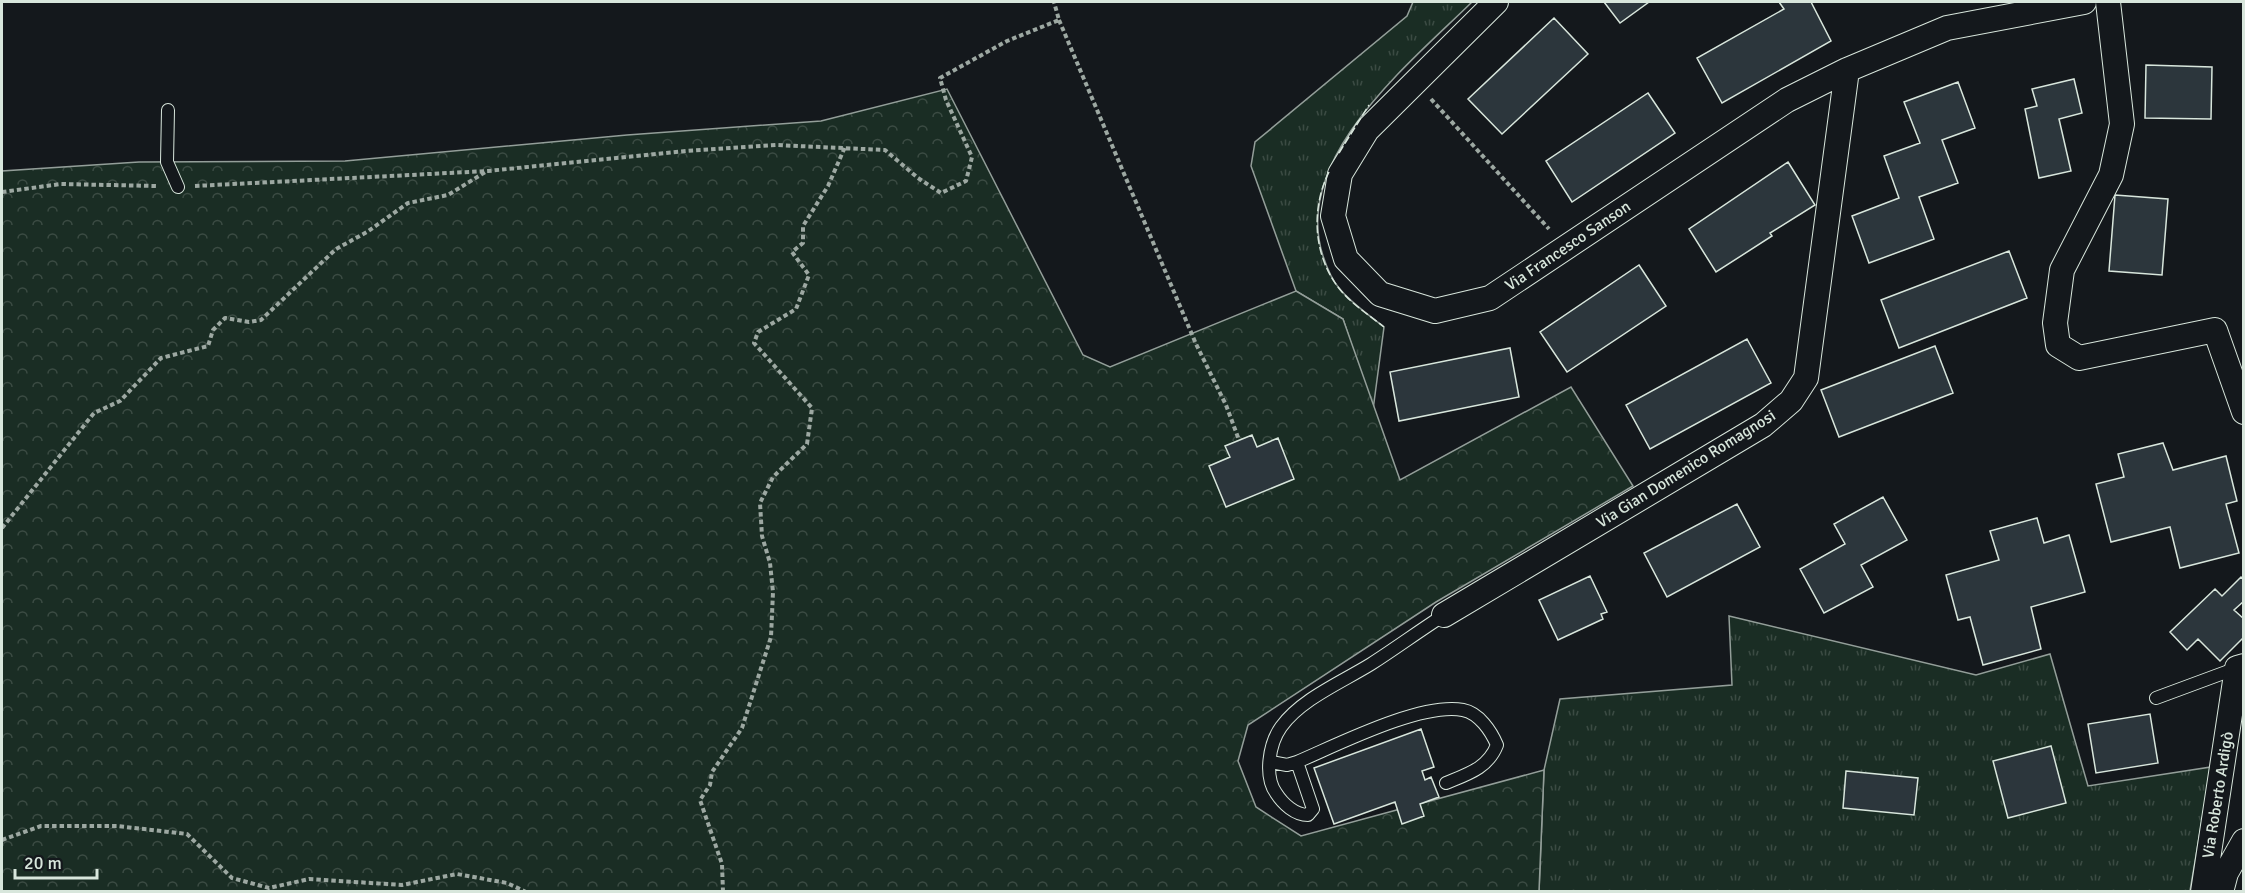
<svg xmlns="http://www.w3.org/2000/svg" width="2245" height="893" font-family="Signika,sans-serif">
	<style>
		.grass { fill: url(#grass-tufts); stroke: #939e99; stroke-width: 1.5 }
		.forest { fill: url(#forest-crowns); stroke: #939e99; stroke-width: 1.5 }
		.building { fill: #2c363c; stroke: #d8e6dc; stroke-width: 1.5 }
		.lines { fill: none; stroke-linecap: round; stroke-linejoin: round }
		.service-casing { stroke: #d8e6dc; stroke-width: 14 }
		.minor-casing { stroke: #d8e6dc; stroke-width: 26 }
		.path { stroke: #9da8a2; stroke-width: 4; stroke-dasharray: 4.5 3; stroke-linecap: butt }
		.service { stroke: #14181c; stroke-width: 12 }
		.minor { stroke: #14181c; stroke-width: 24 }
		.fence { stroke: #d8e6dc; stroke-width: 1.5; stroke-dasharray: 8 3; stroke-linecap: butt }
		.labels { text-anchor: middle; dominant-baseline: central; stroke-width: 4.5; stroke-linejoin: round; paint-order: stroke }
		.street-label { font-size: 16px; fill: #d8e6dc; stroke: #14181c }
	</style>
	<defs>
		<pattern id="grass-tufts" width="24" height="20" patternUnits="userSpaceOnUse" patternTransform="scale(1.5)"><rect width="24" height="20" fill="#1a2d24"/><path d="M3 7l-1-3M5 7V3M7 7l1-3M15 17l-1-3M17 17v-4M19 17l1-3" fill="none" stroke="#3b4b43"/></pattern>
		<pattern id="forest-crowns" width="20" height="18" patternUnits="userSpaceOnUse" patternTransform="scale(1.5)"><rect width="20" height="18" fill="#1a2d24"/><path d="M2 6a3 3 0 1 1 6 0M12 15a3 3 0 1 1 6 0" fill="none" stroke="#3b4b43"/></pattern>
	</defs>
	<rect width="100%" height="100%" fill="#14181c"/>
	<path class="grass" d="M1413,2H1472C1410,63 1291,158 1323,256C1327,268 1331,279 1339,288C1351,303 1369,315 1384,327L1373,410L1343,319L1296,291L1251,166L1255,142L1407,16Z
		M1729,616L1976,675L2050,654L2088,786L2211,767L2190,891L1539,892L1544,770L1560,699L1732,685Z"/>
	<path class="forest" d="M947,89L1083,355L1110,367L1296,291L1343,319L1400,480L1571,387L1633,486L1436,602L1248,725L1238,761L1256,807L1301,836L1544,770L1539,891L2,892V171L139,162L345,161L627,135L821,121Z"/>
	<path class="building" d="M1604,2H1649L1620,23Z
		M1779,2H1811L1831,41L1722,103L1697,58L1784,9Z
		M1554,18L1588,54L1502,134L1468,99Z
		M2146,65L2212,67L2211,119L2145,118Z
		M2074,79L2082,113L2059,119L2071,171L2039,178L2025,109L2037,106L2032,89Z
		M1958,82L1975,128L1942,140L1958,183L1919,197L1934,239L1869,263L1852,216L1899,198L1884,156L1920,143L1904,102Z
		M1648,93L1675,133L1572,202L1546,161Z
		M1788,162L1815,205L1770,233L1772,236L1716,272L1689,229Z
		M2115,195L2168,199L2162,275L2109,271Z
		M2009,251L2027,298L1899,348L1881,300Z
		M1639,265L1666,306L1567,372L1540,332Z
		M1747,339L1771,383L1650,449L1626,405Z
		M1935,346L1953,393L1839,437L1821,390Z
		M1510,348L1519,397L1399,421L1390,372Z
		M1252,435L1257,447L1278,438L1294,479L1226,507L1209,466L1230,457L1225,446Z
		M2163,443L2173,470L2226,456L2237,501L2226,504L2239,553L2180,568L2170,527L2111,542L2096,484L2124,477L2118,454Z
		M1883,497L1907,540L1861,565L1873,587L1824,613L1800,569L1845,544L1834,524Z
		M1737,504L1760,547L1667,597L1644,553Z
		M2037,518L2044,543L2069,535L2085,592L2031,607L2041,649L1983,665L1970,617L1958,620L1946,575L1999,560L1990,531Z
		M1590,576L1607,612L1601,614L1603,619L1558,640L1539,600Z
		M2241,577L2244,580V601L2234,610L2244,619V637L2220,661L2198,639L2187,650L2170,632L2215,589L2222,596Z
		M2150,714L2158,763L2096,773L2088,724Z
		M1421,729L1434,767L1422,771L1425,780L1431,777L1439,797L1420,804L1424,816L1402,824L1395,802L1334,824L1314,768Z
		M2051,746L2066,803L2008,818L1993,761Z
		M1846,771L1918,778L1914,815L1843,808Z"/>
	<g class="lines">
		<defs>
			<path id="service" d="M168,110L167,162L178,187
				M2156,698L2237,668
				M1271,762L1287,765L1297,762C1337,745 1421,702 1463,710C1479,713 1491,731 1497,745C1488,768 1468,774 1446,783
				M1297,762L1313,809L1308,815C1295,815 1283,804 1276,793C1264,776 1269,744 1281,727C1301,699 1342,682 1371,664C1396,648 1419,631 1444,615"/>
			<path id="minor" d="M1496,2L1367,130L1340,174L1333,216L1346,259L1380,294L1435,311L1490,298L1787,100L1847,70L1947,28L2084,2
				M2108,2L2122,124L2111,175L2062,270L2055,323L2058,345L2079,358L2215,330L2244,412
				M1444,615L1763,425L1791,401L1806,378L1847,70
				M2203,892L2237,668L2244,666
				M2221,892L2226,873L2244,841"/>
		</defs>
		<use href="#service" class="service-casing"/>
		<use href="#minor" class="minor-casing"/>
		<path class="path" d="M1059,20L1196,344L1226,405L1239,440
			M1431,99L1549,229
			M195,186L488,171L686,151L776,145L885,150L918,178L941,193L966,181L972,157L946,100L940,78L1007,41L1059,20L1054,2
			M2,192L61,184L157,186
			M2,528L94,413L120,401L161,358L208,346L213,330L225,318L249,322L261,320L336,249L367,232L408,203L448,195L487,171
			M2,840L41,826H117L187,834L232,878L269,888L309,879L402,885L457,874L507,883L526,892
			M723,892L722,864L700,800L710,785L712,772L742,728L771,637L773,592L770,563L762,536L760,503L773,477L807,444L812,408L754,343L758,332L796,309L809,275L792,252L803,243V226L828,186L845,147"/>
		<use href="#service" class="service"/>
		<use href="#minor" class="minor"/>
		<path class="fence" d="M1339,153L1369,105
			M1329,172C1311,208 1313,254 1338,287C1350,303 1369,315 1384,327"/>
	</g>
	<g class="labels">
		<g class="street-label">
			<text transform="translate(1568 246) rotate(-34)">Via Francesco Sanson</text>
			<text transform="translate(1686 469) rotate(-32)">Via Gian Domenico Romagnosi</text>
			<text transform="translate(2218 795) rotate(-81)">Via Roberto Ardigò</text>
		</g>
	</g>
	<rect width="2245" height="893" fill="none" stroke="#d8e6dc" stroke-width="6"/>
	<path d="M15 869v9h82v-9" fill="none" stroke="#d8e6dc" stroke-width="3"/>
	<text x="24" y="869" font-size="18" fill="#d8e6dc" stroke="#14181c" stroke-width="4.5" paint-order="stroke">20 m</text>
</svg>
